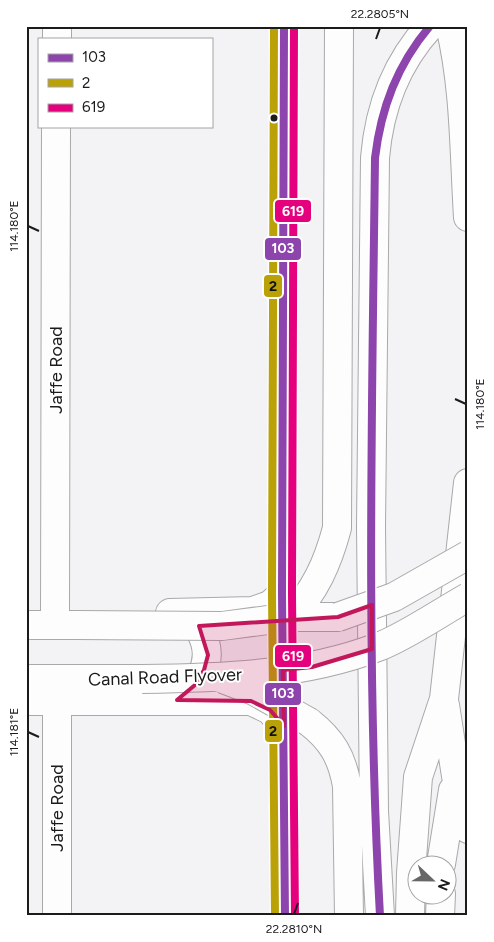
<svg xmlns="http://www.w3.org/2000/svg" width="494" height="942" font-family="Figtree,sans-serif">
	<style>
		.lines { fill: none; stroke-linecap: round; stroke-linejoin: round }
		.street-casing { stroke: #a9a9aa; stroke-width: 30 }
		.secondary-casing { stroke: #a9a9aa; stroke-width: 30 }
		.highway-casing { stroke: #a9a9aa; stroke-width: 30 }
		.street { stroke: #fdfdfe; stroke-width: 28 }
		.secondary { stroke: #fdfdfe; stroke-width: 28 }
		.highway { stroke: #fdfdfe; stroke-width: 28 }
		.highway-bridge-casing { stroke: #a9a9aa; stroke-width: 30; stroke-linecap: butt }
		.highway-bridge { stroke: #fdfdfe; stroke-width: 28 }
		.bus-1-casing { stroke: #fff; stroke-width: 11 }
		.bus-2-casing { stroke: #fff; stroke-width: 11 }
		.bus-3-casing { stroke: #fff; stroke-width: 11 }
		.bus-1 { stroke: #8e44ad; stroke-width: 8 }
		.bus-2 { stroke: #bba108; stroke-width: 8 }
		.bus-3 { stroke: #e5007d; stroke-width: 8 }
		.marked { fill: #c2185b; fill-opacity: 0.2; stroke: #c2185b; stroke-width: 4; stroke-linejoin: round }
		.ticks { fill: none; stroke: #1b1b1c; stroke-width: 2 }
		.bus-dot { fill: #1b1b1c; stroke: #fff; stroke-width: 2 }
		.labels { text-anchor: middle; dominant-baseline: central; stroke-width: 4; stroke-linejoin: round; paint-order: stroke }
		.street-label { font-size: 18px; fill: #1b1b1c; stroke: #fff }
		.line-badge { stroke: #fff; stroke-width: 2 }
		.badge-label { font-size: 14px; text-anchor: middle; font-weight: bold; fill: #fff }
		.pale-badge-label { font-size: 14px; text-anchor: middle; font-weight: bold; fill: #111 }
		.neatline { fill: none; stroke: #1b1b1c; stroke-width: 2 }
		.ticks-label { font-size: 12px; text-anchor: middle; fill: #1b1b1c }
	</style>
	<rect width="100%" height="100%" fill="#f3f3f5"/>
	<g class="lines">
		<defs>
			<path id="street" d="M57,39V26
				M170,613L253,611L270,605L282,594
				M55,615L56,126
				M186,693C215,668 212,640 187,613
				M26,701H251L270,710L275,716
				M57,916V701"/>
			<path id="secondary" d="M284,26L282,594L285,916"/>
			<path id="highway" d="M450,26C465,88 464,154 468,217
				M290,617C315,592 328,562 337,528L339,26
				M290,617H338
				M26,625H76
				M26,679H142
				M445,705L456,776L468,829
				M309,722C332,740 342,757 347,786L349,916
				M441,864L453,790
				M380,916L374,811L371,527L375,158C379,109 396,63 430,26
				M410,916L411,873L418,777L444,699L468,483
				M440,916L441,894"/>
		</defs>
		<use href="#street" class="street-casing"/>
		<use href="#secondary" class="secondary-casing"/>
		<use href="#highway" class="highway-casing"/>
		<use href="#street" class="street"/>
		<use href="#secondary" class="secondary"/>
		<use href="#highway" class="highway"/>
		<defs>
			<path id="highway-bridge" d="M338,617L394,597L468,555
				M76,625L222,626L290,617
				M142,679C221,678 302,676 378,647C405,637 441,612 468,597
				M223,679L254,691L309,722"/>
		</defs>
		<use href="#highway-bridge" class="highway-bridge-casing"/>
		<use href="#highway-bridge" class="highway-bridge"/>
		<defs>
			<path id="bus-1" d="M284,26L282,594L285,916
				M380,916C366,664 372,410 375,158C381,108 397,65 430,26"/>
			<path id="bus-2" d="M274,26L272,594L275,916"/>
			<path id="bus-3" d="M294,26L292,594L295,916"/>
		</defs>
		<use href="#bus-1" class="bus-1-casing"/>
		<use href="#bus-2" class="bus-2-casing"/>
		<use href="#bus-3" class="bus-3-casing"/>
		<use href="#bus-1" class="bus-1"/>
		<use href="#bus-2" class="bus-2"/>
		<use href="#bus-3" class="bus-3"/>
	</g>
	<path class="marked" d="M372,605V649L312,667L283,670L284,726L270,710L251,701L177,700L195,685L204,670L208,655L199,626L338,617Z"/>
	<path class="ticks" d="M376,39L380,28M28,226L39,231M455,399L466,404M28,732L39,737M294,914L298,903"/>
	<circle class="bus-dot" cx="274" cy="118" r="4.5"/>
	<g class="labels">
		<g class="street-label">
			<text transform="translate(56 370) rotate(-90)">Jaffe Road</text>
			<text transform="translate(165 677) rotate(-2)">Canal Road Flyover</text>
			<text transform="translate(57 808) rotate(-90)">Jaffe Road</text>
		</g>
	</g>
	<g class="line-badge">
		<rect x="274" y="199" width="38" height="24" rx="5" fill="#e5007d"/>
		<rect x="264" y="237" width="38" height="24" rx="5" fill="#8e44ad"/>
		<rect x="263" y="274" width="20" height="24" rx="5" fill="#bba108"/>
		<rect x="274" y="644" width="38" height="24" rx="5" fill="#e5007d"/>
		<rect x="264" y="682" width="38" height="24" rx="5" fill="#8e44ad"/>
		<rect x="264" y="719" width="19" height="24" rx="5" fill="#bba108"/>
	</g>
	<g class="badge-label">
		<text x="293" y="216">619</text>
		<text x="283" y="253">103</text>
		<text x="293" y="661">619</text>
		<text x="283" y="698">103</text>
	</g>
	<g class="pale-badge-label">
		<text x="273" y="291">2</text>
		<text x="273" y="736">2</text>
	</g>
	<rect width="494" height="942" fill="none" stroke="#ffffff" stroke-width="55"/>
	<rect x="38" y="38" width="175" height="90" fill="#ffffff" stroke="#a4a4a4"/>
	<rect x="48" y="54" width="25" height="8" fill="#8e44ad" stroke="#a4a4a4"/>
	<text x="82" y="62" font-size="15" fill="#1b1b1c">103</text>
	<rect x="48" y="79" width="25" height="8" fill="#bba108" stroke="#a4a4a4"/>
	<text x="82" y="88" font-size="15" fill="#1b1b1c">2</text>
	<rect x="48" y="104" width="25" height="8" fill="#e5007d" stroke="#a4a4a4"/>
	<text x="82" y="112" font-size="15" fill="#1b1b1c">619</text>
	<g transform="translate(432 880) rotate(112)"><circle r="24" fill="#ffffff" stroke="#a4a4a4"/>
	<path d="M0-4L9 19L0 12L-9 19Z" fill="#676768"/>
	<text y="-8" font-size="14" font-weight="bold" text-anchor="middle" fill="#1b1b1c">N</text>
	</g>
	<rect x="28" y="28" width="438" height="886" class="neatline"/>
	<g class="ticks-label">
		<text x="380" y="18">22.2805°N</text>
		<text transform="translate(14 226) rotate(-90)" y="4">114.180°E</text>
		<text transform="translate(480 404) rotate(-90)" y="4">114.180°E</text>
		<text transform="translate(14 732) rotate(-90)" y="4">114.181°E</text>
		<text x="294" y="933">22.2810°N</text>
	</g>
</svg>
